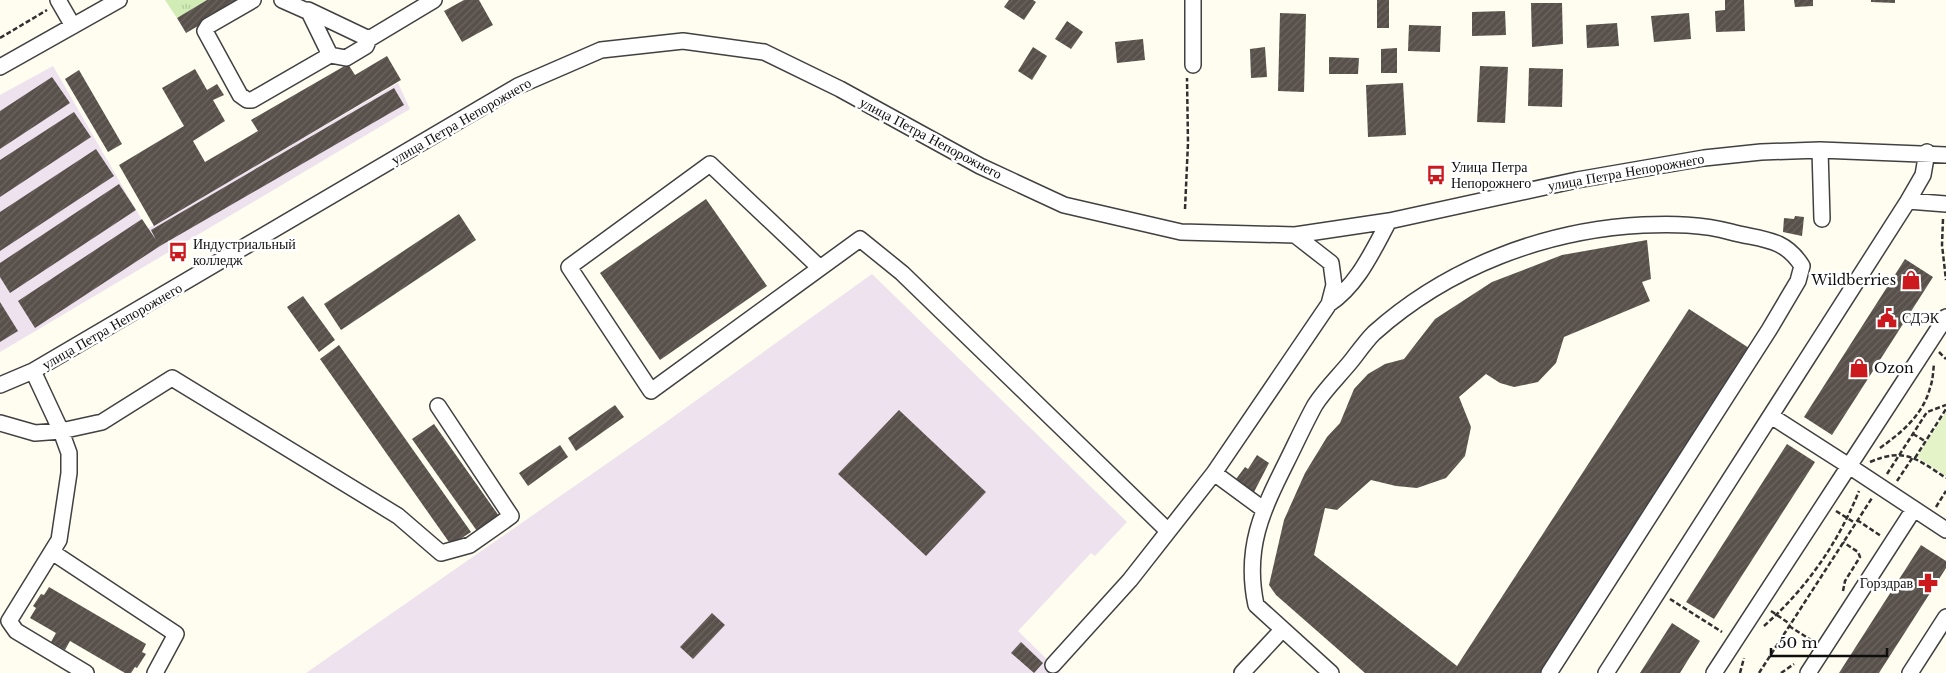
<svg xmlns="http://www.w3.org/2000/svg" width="1946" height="673" font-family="'Libre Baskerville',serif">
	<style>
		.industrial { fill: #ede2ee }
		.grass { fill: url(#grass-tufts) }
		.pitch { fill: #e4f4c8 }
		.building { fill: url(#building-hatch) }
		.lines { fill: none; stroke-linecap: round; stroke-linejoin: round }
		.minor-casing { stroke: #414141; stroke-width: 18 }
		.path { stroke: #303030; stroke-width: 2.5; stroke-dasharray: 5 2.5; stroke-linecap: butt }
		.minor { stroke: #fff; stroke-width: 15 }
		.labels { text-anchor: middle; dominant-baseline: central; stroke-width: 5; stroke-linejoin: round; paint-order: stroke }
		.street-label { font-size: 14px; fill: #0e0e0e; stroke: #fff }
		.poi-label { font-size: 14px; fill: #0e0e0e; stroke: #fff; text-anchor: start }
	</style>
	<defs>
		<pattern id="grass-tufts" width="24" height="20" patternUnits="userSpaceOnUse" patternTransform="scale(1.25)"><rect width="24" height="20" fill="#d1edb5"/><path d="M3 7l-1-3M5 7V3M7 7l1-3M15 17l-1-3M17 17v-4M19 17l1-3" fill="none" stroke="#b2ca9a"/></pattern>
		<pattern id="building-hatch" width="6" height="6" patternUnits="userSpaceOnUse" patternTransform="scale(1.25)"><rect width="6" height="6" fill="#58504a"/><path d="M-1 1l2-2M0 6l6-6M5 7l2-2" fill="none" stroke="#6b6560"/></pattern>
	</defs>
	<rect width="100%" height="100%" fill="#fffcf0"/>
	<path class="industrial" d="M53,66L147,229L398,83L410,109L0,352V95Z
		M872,274L1127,522L1095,556L1091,553L1018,631L1061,673H306L648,435Z"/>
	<path class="grass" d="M165,0H207L177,18Z"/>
	<path class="pitch" d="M1946,412V476L1917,457Z"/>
	<path class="building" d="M207,0H243L186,33L177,18Z
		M464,0H479L493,25L462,42L444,11Z
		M1009,0H1033L1036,2L1024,20L1004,7Z
		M1377,0H1389V28H1377Z
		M1725,0H1744L1745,31L1716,32L1715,11L1725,10Z
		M1794,0H1813V6L1795,7Z
		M1871,0H1895V3L1871,2Z
		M1531,3H1562L1563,44L1532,47Z
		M1505,11L1506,35L1472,36V12Z
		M1280,13L1306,14L1304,92L1278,91Z
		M1689,13L1691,39L1654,42L1651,16Z
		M1067,21L1083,32L1071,49L1055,39Z
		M1617,23L1619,46L1587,48L1586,25Z
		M1409,25L1441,26L1440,52L1408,51Z
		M1143,39L1145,60L1117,63L1115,42Z
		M1033,47L1047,56L1032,80L1018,71Z
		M1265,47L1267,77L1251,78L1250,49Z
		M1397,48V73H1381V49Z
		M387,56L401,80L154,226L119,165L184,126L162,88L195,69L207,90L217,84L224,95L213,100L225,121L193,141L205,162L258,131L251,120L348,64L355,75Z
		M1329,57L1359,58L1358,74H1329Z
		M1480,66L1508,67L1505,123L1477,122Z
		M1529,68L1563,69L1562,107L1528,106Z
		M79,70L122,144L108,152L65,79Z
		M52,77L70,103L0,149V111Z
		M1403,83L1406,135L1368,137L1366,85Z
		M394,88L404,105L160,246L35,328L18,301L142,219L156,240L151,230Z
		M74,112L91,137L0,197V160Z
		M96,149L114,176L0,251V212Z
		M119,184L136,210L10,293L0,277V263Z
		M706,199L767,286L660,360L600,273Z
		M459,214L476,240L341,330L324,304Z
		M1795,216L1804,217L1802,236L1783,232L1784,218L1794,219Z
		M1647,240L1651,279L1642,282L1650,301L1564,337L1556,363L1538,382L1514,387L1500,383L1486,374L1459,397L1471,427L1465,456L1446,478L1417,488L1396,486L1371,480L1337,510L1325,508L1314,555L1457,666L1689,309L1749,348L1541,673H1365L1276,595L1269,585L1284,520L1305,473L1327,437L1340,423L1354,389L1368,374L1385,364L1404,359L1435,319L1492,282L1562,255Z
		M1905,259L1933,277L1832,435L1804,417Z
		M303,296L335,340L319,352L287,307Z
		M0,302L18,331L0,342Z
		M339,345L471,532L451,545L320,359Z
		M615,405L624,417L576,451L568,438Z
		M899,410L986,492L926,556L838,474Z
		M434,424L499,516L477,531L412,439Z
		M1787,444L1815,462L1714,619L1686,602Z
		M560,445L568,457L528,486L519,473Z
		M1257,455L1269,463L1254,492L1236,479L1245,467L1248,469Z
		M1921,545L1946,561V568L1879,673H1839Z
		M49,587L146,644L142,652L146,654L137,668L135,667L131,673H125L70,641L65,650L51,642L56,633L30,618L36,608L33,606L41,594L44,595Z
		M712,613L725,625L693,659L680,647Z
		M1672,623L1700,641L1688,660L1680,673H1640Z
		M1021,642L1043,663L1034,673L1011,653Z"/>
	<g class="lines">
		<defs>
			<path id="minor" d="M58,0L73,26
				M253,0L208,26L205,31L240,95L247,100H252L330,55L309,12L282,0
				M1193,0V65
				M308,10L369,39
				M330,55L346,58L366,46L369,39L434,0
				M0,67L119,0
				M1820,150L1822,219
				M1908,201L1946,204
				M820,268L710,164L569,267L651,391L860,239L902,273L1168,531
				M1329,304C1358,285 1373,250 1389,221
				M1946,317L1849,466L1946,530
				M33,371L61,431L69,453V473L59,540L9,621L16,631L86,673
				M0,385L33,371L518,86L601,50L683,41L764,52L840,89L980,166L1064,205L1181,232L1295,235L1389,221L1577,180L1704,158L1761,152L1820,150L1946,155
				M0,423L35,433L61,431L102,422L172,378L398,516L441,553L470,545L511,516L438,406
				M1214,473L1263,509
				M52,552L176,634L155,673
				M1053,665L1130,580L1214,473L1329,304L1334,285L1331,263L1295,235
				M1242,673L1282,630
				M1331,673L1256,605C1244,548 1262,511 1287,461C1296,443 1305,423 1315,405C1325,389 1340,375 1352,360C1359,351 1366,341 1374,333C1448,267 1545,230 1643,225C1673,224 1702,224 1731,232C1761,240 1784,237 1802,266L1798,281L1769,330L1549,673
				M1606,673L1908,201L1923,175L1927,152
				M1714,673L1849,466L1771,416
				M1808,673L1914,509
				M1910,673L1946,617"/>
		</defs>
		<use href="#minor" class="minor-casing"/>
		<path class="path" d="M0,38L47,10
			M1185,209L1188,143L1187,78
			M1943,219L1942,245L1946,280
			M1939,352L1946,359
			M1913,434L1925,441
			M1880,448C1901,433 1923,415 1930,388C1933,380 1933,372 1934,364
			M1915,458L1946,409
			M1870,462C1905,447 1917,459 1946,478
			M1887,474L1927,412L1946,405
			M1897,481L1913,457
			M1936,507L1946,491
			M1836,511L1855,523
			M1857,520L1881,536
			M1843,591L1845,581L1860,557L1858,552L1843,542
			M1670,599L1722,632
			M1771,611L1790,624
			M1764,626C1807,588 1838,543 1859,491
			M1789,626L1811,640
			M1740,673L1744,658
			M1759,673L1872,498
			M1781,673L1794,664"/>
		<use href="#minor" class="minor"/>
	</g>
	<defs>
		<symbol id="bus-bare" viewBox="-9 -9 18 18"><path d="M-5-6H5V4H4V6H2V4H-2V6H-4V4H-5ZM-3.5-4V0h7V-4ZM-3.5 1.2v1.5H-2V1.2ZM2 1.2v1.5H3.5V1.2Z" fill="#cb191e" stroke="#fff" stroke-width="2.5" paint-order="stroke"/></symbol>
		<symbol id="shop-bare" viewBox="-9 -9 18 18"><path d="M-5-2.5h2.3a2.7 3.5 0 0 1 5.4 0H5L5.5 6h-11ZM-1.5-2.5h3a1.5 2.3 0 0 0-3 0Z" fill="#cb191e" stroke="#fff" stroke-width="2.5" paint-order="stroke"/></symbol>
		<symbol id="civic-bare" viewBox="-9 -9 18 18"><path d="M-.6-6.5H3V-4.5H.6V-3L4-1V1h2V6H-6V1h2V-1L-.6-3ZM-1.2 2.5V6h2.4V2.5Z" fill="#cb191e" stroke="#fff" stroke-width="2.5" paint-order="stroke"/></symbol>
		<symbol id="pharmacy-bare" viewBox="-9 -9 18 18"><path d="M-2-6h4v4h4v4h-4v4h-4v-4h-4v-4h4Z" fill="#cb191e" stroke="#fff" stroke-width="2.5" paint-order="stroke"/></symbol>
	</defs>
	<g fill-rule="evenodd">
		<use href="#bus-bare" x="1422" y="161" width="28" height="28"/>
		<use href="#bus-bare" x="164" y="238" width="28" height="28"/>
		<use href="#shop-bare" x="1897" y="266" width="28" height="28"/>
		<use href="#civic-bare" x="1873" y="304" width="28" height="28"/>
		<use href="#shop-bare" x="1845" y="354" width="28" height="28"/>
		<use href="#pharmacy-bare" x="1914" y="569" width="28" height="28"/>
	</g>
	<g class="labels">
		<g class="street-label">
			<text transform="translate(461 121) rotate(-30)">улица Петра Непорожнего</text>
			<text transform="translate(931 138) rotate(28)">улица Петра Непорожнего</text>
			<text transform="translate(1626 172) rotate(-10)">улица Петра Непорожнего</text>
			<text transform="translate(112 326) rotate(-30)">улица Петра Непорожнего</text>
		</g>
		<g class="poi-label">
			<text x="1451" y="167">Улица Петра<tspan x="1451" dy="16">Непорожнего</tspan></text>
			<text x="193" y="244">Индустриальный<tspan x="193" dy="16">колледж</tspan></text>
			<text x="1896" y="280" text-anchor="end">Wildberries</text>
			<text x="1902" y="318">СДЭК</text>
			<text x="1874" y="368">Ozon</text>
			<text x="1913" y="583" text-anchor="end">Горздрав</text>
		</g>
	</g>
	<path d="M1771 648v8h116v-8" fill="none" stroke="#0e0e0e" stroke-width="2.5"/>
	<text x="1778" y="648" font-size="15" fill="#0e0e0e" stroke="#ffffff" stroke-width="4" paint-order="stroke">50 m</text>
</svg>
